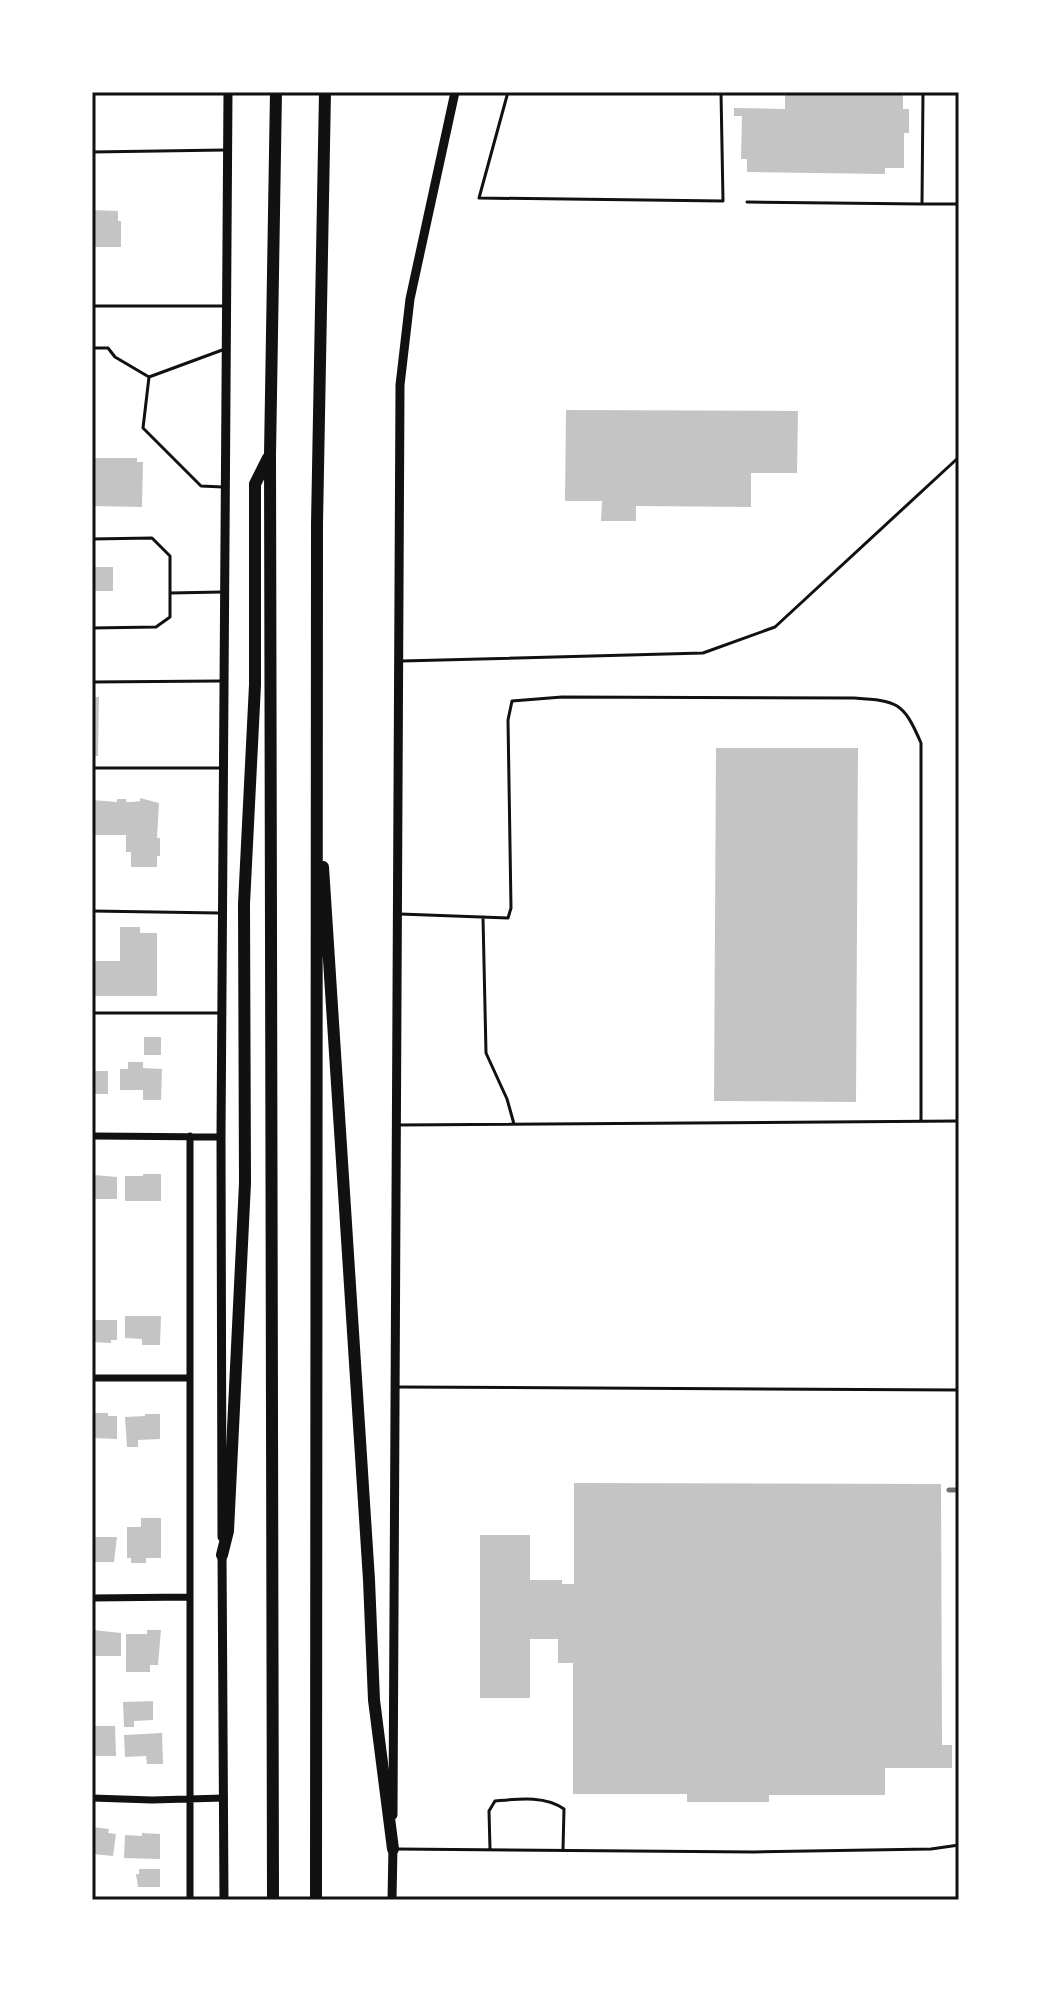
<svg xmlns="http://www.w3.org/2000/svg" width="1051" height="1992" font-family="Mulish,sans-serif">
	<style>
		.building { fill: #c4c4c4 }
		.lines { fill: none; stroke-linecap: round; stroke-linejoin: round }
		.service { stroke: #111; stroke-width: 3 }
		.minor { stroke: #111; stroke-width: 7 }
		.secondary { stroke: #111; stroke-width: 9 }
		.motorway { stroke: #111; stroke-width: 12 }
		.rail { stroke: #707070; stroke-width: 5 }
		.neatline { fill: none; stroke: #111; stroke-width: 3 }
	</style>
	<rect width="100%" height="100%" fill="#fff"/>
	<path class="building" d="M785,92H903V109H909V133H904V168H885V174L747,172V159H741L742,116H734V108L785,109Z
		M92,210L118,211V221H121V247H92Z
		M566,410L798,411L797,473H751V507L636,506V521H601L602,501H565Z
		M92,458H137V462H143L142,507L92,506Z
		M92,567H113V591H92Z
		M92,697H99L98,756H92Z
		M716,748H858L856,1102L714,1101Z
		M140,798L159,803L157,838H160V856H157V867H131V852H126V835H92V800L117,802V799H126V802H132L140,801Z
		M120,927H140V933H157V996H92V961H120Z
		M144,1037H161V1055H144Z
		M128,1062H143V1068L162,1069L161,1100H143V1090H120V1069H128Z
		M92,1071H108V1094H92Z
		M143,1174H161V1201H125V1176H143Z
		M94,1175L117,1177V1199H92Z
		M125,1316H161L160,1345H142V1339L125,1338Z
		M92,1320H117V1340H111V1343L92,1342Z
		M93,1413H108V1416H117V1439L92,1438Z
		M145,1414H160V1439L138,1440V1447H127L125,1417L145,1416Z
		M574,1483L941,1484L942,1745H952V1768H885V1795H769V1802H687V1794H573V1663H558V1639H530V1698H480V1535H530V1580H562V1584H574Z
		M141,1518H161V1558H146V1563H131V1558H127V1527H141Z
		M92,1537H117L114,1562H93Z
		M93,1630L121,1633V1656H95V1664H92Z
		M147,1630H161L158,1665H150V1672H126V1634H147Z
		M153,1701V1720L134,1721V1727H124L123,1702Z
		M92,1722L95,1723V1726H115L116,1756H92Z
		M162,1733L163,1764H147L146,1756L125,1757L124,1735Z
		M93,1827L109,1829L108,1833L116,1834L113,1856L92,1854Z
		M142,1833L160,1834V1859L124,1858L125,1835L142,1836Z
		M139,1869H160V1887H138L136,1874H139Z"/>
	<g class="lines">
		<path class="service" d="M508,92L479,198L723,201L721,92
			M923,92L922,204H959
			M92,152L225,150
			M747,202L922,204
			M92,306H224
			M92,348H108L115,357L149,377
			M223,487L201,486L143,428L149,377L225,349
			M92,539L152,538L170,556V617L156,627L92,628
			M170,593L222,592
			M402,661L703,653L775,627L959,457
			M92,682L220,681
			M92,768H221
			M92,911L219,913
			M400,914L508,918L511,908L508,720L512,701L562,697L853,698C897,701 903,701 921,743V1121
			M483,917L486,1053L507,1099L514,1124
			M92,1013H220
			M399,1125L959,1121
			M397,1387L959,1390
			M397,1849L754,1852L931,1849L959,1845
			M490,1849L489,1811L495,1801C517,1799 545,1795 564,1809L563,1849"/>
		<path class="minor" d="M92,1136L221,1137
			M92,1378H190
			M92,1598L190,1597
			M92,1798L152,1800L224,1798
			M190,1900V1136"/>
		<path class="secondary" d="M222,1537L221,1137L228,92
			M222,1551L224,1900
			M393,1815L400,385L410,299L455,92
			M392,1900L393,1846"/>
		<path class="motorway" d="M323,867L369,1580L374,1700L393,1849
			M222,1555L228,1531L245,1183L244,904L255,685V484L268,458
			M273,1900L270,455L276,92
			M316,1900L317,524L325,92"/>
		<path class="rail" d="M949,1490H959"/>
	</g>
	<rect width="1051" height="1992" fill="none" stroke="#ffffff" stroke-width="188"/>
	<rect x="94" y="94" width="863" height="1804" class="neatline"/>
</svg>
